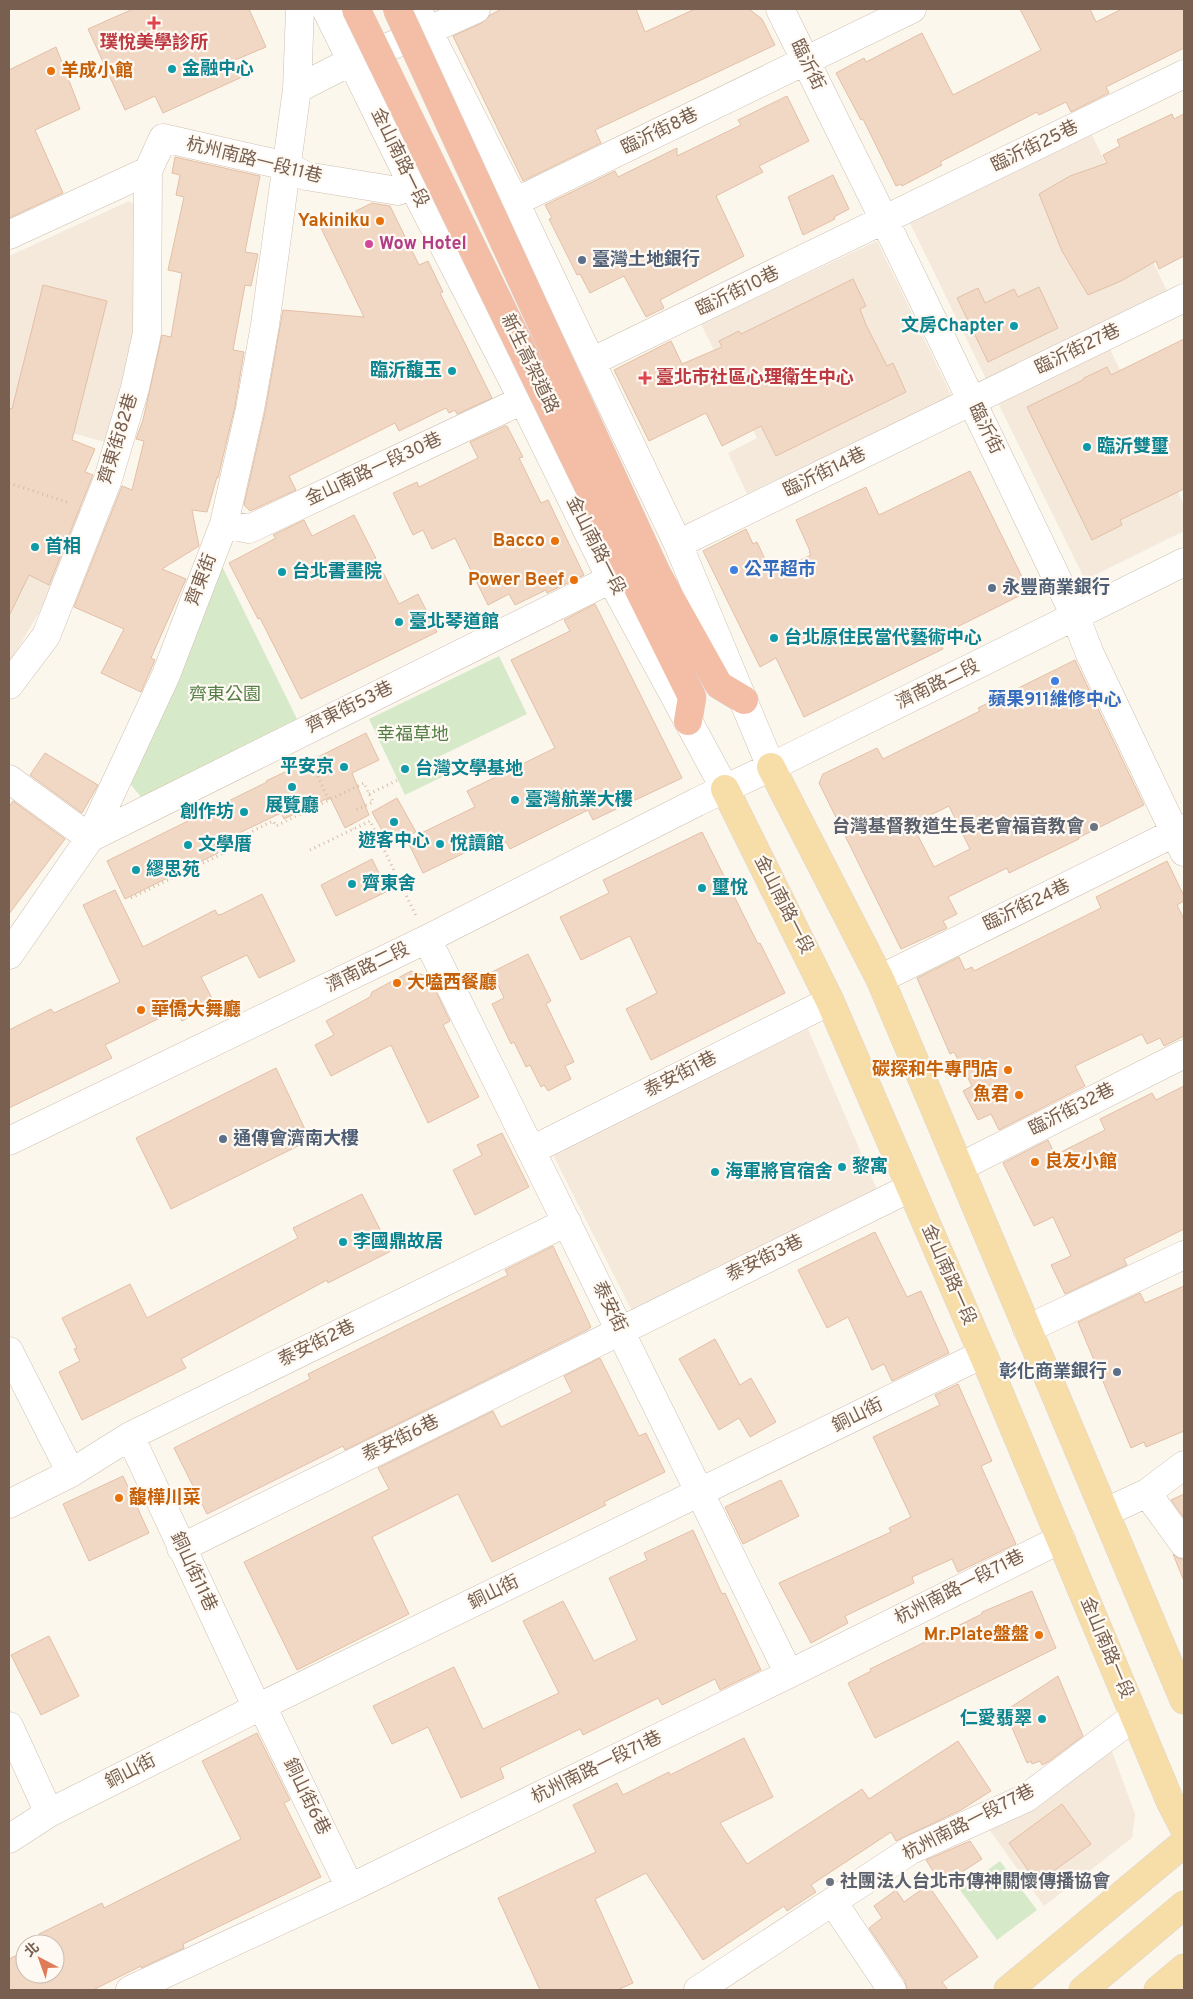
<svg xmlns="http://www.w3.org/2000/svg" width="1193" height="1999" font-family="Overpass,'Noto Sans TC',sans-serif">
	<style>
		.residential { fill: #f4e9db }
		.green { fill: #d6eaca }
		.building { fill: #f1d8c5; stroke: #e3bfa6; fill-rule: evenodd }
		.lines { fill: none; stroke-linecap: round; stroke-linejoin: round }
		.minor-casing { stroke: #cfbfb1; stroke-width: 29 }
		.major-casing { stroke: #dcd5d1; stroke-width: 29 }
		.highway-casing { stroke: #dcd5d1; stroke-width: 29 }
		.path { stroke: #d6bba7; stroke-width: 3; stroke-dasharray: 1 4; stroke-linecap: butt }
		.minor { stroke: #fff; stroke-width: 28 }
		.major { stroke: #f7dda8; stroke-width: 28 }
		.highway { stroke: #f3bda6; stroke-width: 28 }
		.highway-bridge-casing { stroke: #dcd5d1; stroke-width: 29; stroke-linecap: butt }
		.highway-bridge { stroke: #f3bda6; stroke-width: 28 }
		.health-dot { fill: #e0444e; stroke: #fefaf3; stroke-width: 2 }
		.culture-dot { fill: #0f9aa8; stroke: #fefaf3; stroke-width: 2 }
		.food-dot { fill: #e8710a; stroke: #fefaf3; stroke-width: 2 }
		.hotel-dot { fill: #d1479c; stroke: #fefaf3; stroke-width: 2 }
		.service-dot { fill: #5c6f8a; stroke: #fefaf3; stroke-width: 2 }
		.shop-dot { fill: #3f7fe0; stroke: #fefaf3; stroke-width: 2 }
		.worship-dot { fill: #6b7280; stroke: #fefaf3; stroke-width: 2 }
		.labels { text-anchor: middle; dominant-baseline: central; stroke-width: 4.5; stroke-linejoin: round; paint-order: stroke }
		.health-label { font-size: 18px; font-weight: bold; fill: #be3a42; stroke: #fefaf3 }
		.street-label { font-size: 18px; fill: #785f4f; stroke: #fefaf3 }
		.culture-label { font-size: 18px; font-weight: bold; fill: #0d838f; stroke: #fefaf3; text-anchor: start }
		.food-label { font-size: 18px; font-weight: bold; fill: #c56008; stroke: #fefaf3; text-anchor: end }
		.hotel-label { font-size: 18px; font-weight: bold; fill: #b23c85; stroke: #fefaf3; text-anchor: start }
		.service-label { font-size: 18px; font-weight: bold; fill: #4e5e75; stroke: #fefaf3; text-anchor: start }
		.shop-label { font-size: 18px; font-weight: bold; fill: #366cbe; stroke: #fefaf3; text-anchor: start }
		.park-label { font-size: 18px; fill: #547d47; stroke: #fefaf3 }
		.worship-label { font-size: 18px; font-weight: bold; fill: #5b616d; stroke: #fefaf3; text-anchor: end }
	</style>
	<rect width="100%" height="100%" fill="#fcf7ec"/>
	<path class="residential" d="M1092,135L1167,291L987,381L910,223Z
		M129,201L141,209L135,355L112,444L21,419L23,411L9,407V256Z
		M877,241L952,397L747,494L728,453L757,438L701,324Z
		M1110,349L1184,505V531L1085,580L998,403Z
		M9,486L85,511L52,591L9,663Z
		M808,1029L877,1190L632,1311L552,1153Z
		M1110,1746L1135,1814L1132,1838L1044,1906L986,1825Z"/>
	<path class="green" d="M219,560L297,719L141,797L127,780Z
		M499,656L527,714L434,759L442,777L405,795L369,719Z
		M1000,1861L1037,1910L997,1940L960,1890Z"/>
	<path class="building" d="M133,9H249L266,47L235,60L242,77L163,113L155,96L125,110L88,29Z
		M502,9H636L645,32L695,9H749L762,19L775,45L595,130L601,143L523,181L453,36L482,23L490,15Z
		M1020,9H1090L1096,22L1122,9H1184V48L1106,87L1109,93L1071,112L1066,102L1039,115L1037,112L940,162L942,165L902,186L901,184L896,186L863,119L861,120L836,73L864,58L866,62L922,33L953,95L1041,50Z
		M56,47L80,109L35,130L63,193L9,218V70Z
		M787,96L809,141L759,166L763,172L716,196L744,256L660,300L664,308L646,317L624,276L590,293L580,274L577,275L549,219L552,218L545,205L615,171L618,177L677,148V156L741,125L738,120Z
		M1172,114L1174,119L1184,114V256L1159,269L1156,261L1121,281L1088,295L1062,251L1039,194L1070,176L1107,163L1103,155L1120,146L1117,140Z
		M175,157L260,176L245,252L258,254L251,286L245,285L233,350L244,352L235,406L218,478L217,477L207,512L192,510L199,546L162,569L186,579L151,658L155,660L141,692L101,673L124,629L74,607L122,486L132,490L144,441L136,439L143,420L162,335L171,337L182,273L168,270L184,197L176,195L180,175L172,173Z
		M833,175L849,209L834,217L835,219L803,235L788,197Z
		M372,203L390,206L419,265L428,261L443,292L440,293L492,398L457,414L455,410L449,413L446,408L399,431L395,423L289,476L296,490L250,511L244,505L265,412L283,310L364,317L321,228Z
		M853,279L866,306L860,309L866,325L887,366L893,363L906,392L776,456L761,426L722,446L706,413L649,441L614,370L671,341L682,364L722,347L719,341L739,331L741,334Z
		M43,285L107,301L72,440L95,449L85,472L93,475L49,585L29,575L9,616V408L12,409Z
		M1039,287L1058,328L988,362L957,298L978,288L985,303L1014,289L1018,297Z
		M1184,339V489L1120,520L1122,525L1092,540L1027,407L1083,380L1084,378L1107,367L1111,375Z
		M505,426H507L523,457L519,458L541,503L548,500L584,575L547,593L546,590L515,605L509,594L488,605L455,538L432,549L423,530L413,535L393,493L417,482L419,487L478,458L470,442Z
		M970,471L1029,591L937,637L943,649L804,717L776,658L760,667L703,551L746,529L753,544L757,542L772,574L811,555L809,552L810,551L796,520L866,487L879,515Z
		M354,515L399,604L418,594L437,632L301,699L260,618L258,619L229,563L276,538L273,535L304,520L312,536Z
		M595,604L682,778L593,820L588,810L510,849L506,842L495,848L491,840L423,873L407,840L475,807L467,791L555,748L511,660L570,631L564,620Z
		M1075,660L1144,805L1078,838L1079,839L1009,873L1007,868L948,897L957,914L943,921L947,928L901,949L819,783L823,774L877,748L883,759L980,711L978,708ZM949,806L970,849L934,867L912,824Z
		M366,733L379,760L352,773L369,815L345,828L330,797L284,819L281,813L214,845L218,853L125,899L107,861L267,782L266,781L304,763V764Z
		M45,753L98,785L82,813L30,775Z
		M397,798L416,832L390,845L372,812Z
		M13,801L65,839L9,914V807Z
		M702,832L758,944L760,943L785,993L651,1060L626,1009L657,993L630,936L581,960L560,917L609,893L603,880Z
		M372,859L388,891L336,916L321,885Z
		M1167,861L1184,896V901L1177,905L1184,919V1036L1164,1046L1160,1038L1147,1044L1142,1034L1075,1066L1085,1086L999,1130L991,1114L978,1120L963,1091L972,1086L954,1052L950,1054L917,978L959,957L965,970L972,967L974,971L1101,908L1096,897Z
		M115,890L143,947L215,910L218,915L222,914L262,894L295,961L259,978L247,955L201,977L215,1004L182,1021L176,1010L105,1045L112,1058L9,1108V1030L51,1009L54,1013L120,982L83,905Z
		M528,954L551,1001L546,1004L574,1062L565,1066L571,1079L548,1091L544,1085L541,1087L530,1065L526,1067L514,1042L511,1044L492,1004L504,998L492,972Z
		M411,971L429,977L450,1021L443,1025L479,1097L428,1123L391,1045L331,1076L315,1045L334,1035L326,1021L370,997L372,992Z
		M276,1068L310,1140L171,1209L136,1138Z
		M1184,1086V1229L1124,1259L1127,1265L1065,1294L1051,1265L1071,1256L1053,1217L1034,1226L1003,1163L1048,1140L1055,1155L1105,1130L1100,1119L1152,1093L1156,1100Z
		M502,1133L529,1187L475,1215L453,1170L482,1155L477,1145Z
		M362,1194L391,1251L328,1283L327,1280L181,1359L186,1368L82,1420L59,1372L80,1361L74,1349L77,1348L62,1318L130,1284L147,1318L298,1238L293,1228Z
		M875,1232L907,1297L921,1291L949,1353L892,1381L884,1364L872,1370L848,1317L827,1328L798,1270Z
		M553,1246L591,1327L587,1330L345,1450L343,1446L207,1514L174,1448L310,1379L308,1374L508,1275L505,1270Z
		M1184,1286V1431L1146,1447L1144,1442L1131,1448L1078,1322L1140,1293L1145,1303Z
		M715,1339L740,1385L751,1378L776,1422L750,1437L739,1418L719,1430L679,1359Z
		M600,1358L639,1436L646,1433L665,1472L604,1502L606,1505L492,1562L458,1494L372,1537L409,1614L297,1670L244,1562L389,1489L378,1468L493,1411L501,1427L572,1392L564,1376Z
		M958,1384L992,1461L981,1466L1016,1544L958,1572L952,1559L912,1577L914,1583L845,1616L848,1623L811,1643L779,1583L891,1532L889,1528L911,1517L873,1437L940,1405L935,1395Z
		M123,1476L149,1533L89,1561L63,1504Z
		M781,1480L799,1516L743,1544L725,1507Z
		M1184,1494V1518L1171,1500Z
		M693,1530L722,1594L725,1593L761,1670L720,1690L715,1679L662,1705L658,1698L583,1735L580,1729L500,1768L504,1778L461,1798L428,1727L392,1744L373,1706L454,1667L483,1729L559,1693L523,1621L563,1601L594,1661L637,1640L609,1578L647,1560L644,1553Z
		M1173,1554L1178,1558L1184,1559V1581Z
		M1032,1591L1056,1648L875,1738L848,1683L871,1671L870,1669L982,1614V1612Z
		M49,1636L79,1696L41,1715L11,1655Z
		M1058,1676L1083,1736L1048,1762L1042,1765L1040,1761L1032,1764L1031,1761L1027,1763L1005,1711Z
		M257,1733L290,1800L284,1803L321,1877L183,1944L184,1948L141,1968V1966L93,1990H9V1959L25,1951V1974H55V1944H39L43,1942L39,1934L102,1903L104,1908L241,1839L202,1761Z
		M744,1738L773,1797L720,1823L747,1864L862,1789L869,1799L958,1741L991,1791L961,1810L896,1841L891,1832L811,1885L816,1892L787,1911L784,1906L703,1960L646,1873L595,1899L633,1983L617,1990H540L498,1898L596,1852L573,1805L617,1783L623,1795L669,1772L670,1775Z
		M1062,1804L1091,1844L1037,1883L1009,1843Z
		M970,1841L982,1859L942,1885L926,1860Z
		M928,1885L978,1957L942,1982L948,1990H907L905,1981L869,1928L882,1918L874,1906L896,1890L904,1902Z"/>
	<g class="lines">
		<defs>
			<path id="minor" d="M326,9L412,184L523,400L611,579L725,789
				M417,9L515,202L678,544L771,767
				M780,9L899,250L1075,616L1090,654L1184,852
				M297,89L300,9
				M515,202L912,9
				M9,235L148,171L163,138L287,166L306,176L398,191L412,184
				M591,362L1184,74
				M224,524L249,529L523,400
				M678,544L1184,298
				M9,685L46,636L108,479L135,388L147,333L148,171
				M9,779L90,838L611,579
				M427,939L789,1674
				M9,955L90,838L166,675L224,524L250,409L265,325L297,89L352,61L416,36L476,9
				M880,979L1184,828
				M9,1141L427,939L697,802L771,767L1184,562
				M532,1150L830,1001
				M960,1167L1184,1054
				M1027,1329L1184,1255
				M9,1351L71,1473
				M130,1436L257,1708
				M1147,1493L1184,1544
				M9,1504L71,1473L130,1436L567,1222
				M1106,1512L1147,1493L1184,1465
				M181,1548L910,1188
				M262,1706L350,1888
				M9,1726L49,1813
				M9,1839L49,1813L257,1708L983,1354
				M833,1902L892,1990
				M130,1990L350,1888L789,1674L1061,1539
				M698,1990L911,1850L1026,1798L1135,1716"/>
			<path id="major" d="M771,767L880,979L1184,1700
				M725,789L830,1001L991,1373L1170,1801L1184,1828
				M1008,1990L1184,1843
				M1083,1990L1184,1905
				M1158,1990L1184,1968"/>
			<path id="highway" d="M657,574L719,685L744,700
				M636,584L692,697L688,721"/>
		</defs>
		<use href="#minor" class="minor-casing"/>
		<use href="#major" class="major-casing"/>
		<use href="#highway" class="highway-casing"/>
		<path class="path" d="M9,483L70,503
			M218,683L221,688L219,694
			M309,758L329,800
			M369,794L398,780
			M351,824L353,829
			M310,850L370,821L416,916
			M131,898L224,853L221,847L273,821L276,826L364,783L373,802L356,810"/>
		<use href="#minor" class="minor"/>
		<use href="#major" class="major"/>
		<use href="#highway" class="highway"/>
		<defs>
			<path id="highway-bridge" d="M356,9L636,584
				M397,9L657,574"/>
		</defs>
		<use href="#highway-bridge" class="highway-bridge-casing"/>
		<use href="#highway-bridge" class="highway-bridge"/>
	</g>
	<g class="health-dot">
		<path d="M151.5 15.5h5v5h5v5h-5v5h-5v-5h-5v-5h5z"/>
		<path d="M642.5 370.5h5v5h5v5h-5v5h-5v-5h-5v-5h5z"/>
	</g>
	<g class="culture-dot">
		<circle cx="172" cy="69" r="5"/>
		<circle cx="1014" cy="326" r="5"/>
		<circle cx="452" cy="371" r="5"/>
		<circle cx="1087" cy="447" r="5"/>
		<circle cx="35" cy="547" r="5"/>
		<circle cx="282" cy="572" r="5"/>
		<circle cx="399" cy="622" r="5"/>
		<circle cx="774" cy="638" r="5"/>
		<circle cx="344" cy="767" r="5"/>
		<circle cx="405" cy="769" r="5"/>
		<circle cx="292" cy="787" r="5"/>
		<circle cx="515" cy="800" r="5"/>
		<circle cx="244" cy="812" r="5"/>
		<circle cx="394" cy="822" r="5"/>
		<circle cx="440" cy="844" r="5"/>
		<circle cx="188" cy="845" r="5"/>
		<circle cx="136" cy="870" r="5"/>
		<circle cx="352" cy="884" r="5"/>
		<circle cx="702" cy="888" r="5"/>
		<circle cx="842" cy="1167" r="5"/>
		<circle cx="715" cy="1172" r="5"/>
		<circle cx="343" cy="1242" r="5"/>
		<circle cx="1042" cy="1719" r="5"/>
	</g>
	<g class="food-dot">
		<circle cx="51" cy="71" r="5"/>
		<circle cx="380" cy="221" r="5"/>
		<circle cx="555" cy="541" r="5"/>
		<circle cx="574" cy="580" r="5"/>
		<circle cx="397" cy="983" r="5"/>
		<circle cx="141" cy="1010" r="5"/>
		<circle cx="1008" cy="1070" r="5"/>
		<circle cx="1019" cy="1095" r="5"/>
		<circle cx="1035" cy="1162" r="5"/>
		<circle cx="119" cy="1498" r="5"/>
		<circle cx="1039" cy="1635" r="5"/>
	</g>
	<circle class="hotel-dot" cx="369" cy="244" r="5"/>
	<g class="service-dot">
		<circle cx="582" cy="260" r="5"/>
		<circle cx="992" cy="588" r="5"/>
		<circle cx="223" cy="1139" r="5"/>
		<circle cx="1117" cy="1372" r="5"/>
	</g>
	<g class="shop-dot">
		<circle cx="734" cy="570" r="5"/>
		<circle cx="1055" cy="681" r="5"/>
	</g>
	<g class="worship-dot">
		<circle cx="1094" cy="827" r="5"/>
		<circle cx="830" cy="1882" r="5"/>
	</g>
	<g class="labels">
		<g class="health-label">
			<text x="154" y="43">璞悅美學診所</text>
			<text x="656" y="378" text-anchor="start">臺北市社區心理衛生中心</text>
		</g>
		<g class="street-label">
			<text transform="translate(807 65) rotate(64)">臨沂街</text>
			<text transform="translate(660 132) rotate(-26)">臨沂街8巷</text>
			<text transform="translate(1035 147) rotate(-26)">臨沂街25巷</text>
			<text transform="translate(399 158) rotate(64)">金山南路一段</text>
			<text transform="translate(254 161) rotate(14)">杭州南路一段11巷</text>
			<text transform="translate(738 292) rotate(-26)">臨沂街10巷</text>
			<text transform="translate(1078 350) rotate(-26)">臨沂街27巷</text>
			<text transform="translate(529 364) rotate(64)">新生高架道路</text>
			<text transform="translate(985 429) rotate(64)">臨沂街</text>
			<text transform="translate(119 439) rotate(-73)">齊東街82巷</text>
			<text transform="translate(374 470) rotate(-25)">金山南路一段30巷</text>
			<text transform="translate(825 473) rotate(-26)">臨沂街14巷</text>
			<text transform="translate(595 546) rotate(63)">金山南路一段</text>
			<text transform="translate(202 580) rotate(-69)">齊東街</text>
			<text transform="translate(938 685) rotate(-26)">濟南路二段</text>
			<text transform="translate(350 708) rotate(-26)">齊東街53巷</text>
			<text transform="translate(783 905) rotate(63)">金山南路一段</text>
			<text transform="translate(1027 906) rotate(-26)">臨沂街24巷</text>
			<text transform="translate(368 968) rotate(-26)">濟南路二段</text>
			<text transform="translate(681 1075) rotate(-27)">泰安街1巷</text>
			<text transform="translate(1072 1110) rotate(-27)">臨沂街32巷</text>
			<text transform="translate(765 1259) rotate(-26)">泰安街3巷</text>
			<text transform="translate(948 1275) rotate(66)">金山南路一段</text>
			<text transform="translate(609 1307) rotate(64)">泰安街</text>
			<text transform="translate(317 1344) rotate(-26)">泰安街2巷</text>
			<text transform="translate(858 1416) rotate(-26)">銅山街</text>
			<text transform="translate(401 1439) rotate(-26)">泰安街6巷</text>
			<text transform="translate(193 1572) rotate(65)">銅山街11巷</text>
			<text transform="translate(960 1588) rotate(-27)">杭州南路一段71巷</text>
			<text transform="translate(494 1593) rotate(-26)">銅山街</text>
			<text transform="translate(1106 1648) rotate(67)">金山南路一段</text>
			<text transform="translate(597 1768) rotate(-26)">杭州南路一段71巷</text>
			<text transform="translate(131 1772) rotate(-27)">銅山街</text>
			<text transform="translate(306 1797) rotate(64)">銅山街6巷</text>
			<text transform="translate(969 1823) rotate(-27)">杭州南路一段77巷</text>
		</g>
		<g class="culture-label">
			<text x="182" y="69">金融中心</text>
			<text x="1004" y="326" text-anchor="end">文房Chapter</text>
			<text x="442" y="371" text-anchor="end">臨沂馥玉</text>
			<text x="1097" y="447">臨沂雙璽</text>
			<text x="45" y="547">首相</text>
			<text x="292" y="572">台北書畫院</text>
			<text x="409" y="622">臺北琴道館</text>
			<text x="784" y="638">台北原住民當代藝術中心</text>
			<text x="334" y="767" text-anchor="end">平安京</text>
			<text x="415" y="769">台灣文學基地</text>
			<text x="525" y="800">臺灣航業大樓</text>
			<text x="292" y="806" text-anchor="middle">展覽廳</text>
			<text x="234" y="812" text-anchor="end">創作坊</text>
			<text x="394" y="841" text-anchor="middle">遊客中心</text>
			<text x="450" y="844">悅讀館</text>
			<text x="198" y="845">文學厝</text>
			<text x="146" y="870">繆思苑</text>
			<text x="362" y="884">齊東舍</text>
			<text x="712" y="888">璽悅</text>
			<text x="852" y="1167">黎寓</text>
			<text x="725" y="1172">海軍將官宿舍</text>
			<text x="353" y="1242">李國鼎故居</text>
			<text x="1032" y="1719" text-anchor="end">仁愛翡翠</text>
		</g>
		<g class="food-label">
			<text x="61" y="71" text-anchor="start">羊成小館</text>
			<text x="370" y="221">Yakiniku</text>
			<text x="545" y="541">Bacco</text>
			<text x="564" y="580">Power Beef</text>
			<text x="407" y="983" text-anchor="start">大嗑西餐廳</text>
			<text x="151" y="1010" text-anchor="start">華僑大舞廳</text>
			<text x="998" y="1070">碳探和牛專門店</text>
			<text x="1009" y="1095">魚君</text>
			<text x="1045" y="1162" text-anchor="start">良友小館</text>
			<text x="129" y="1498" text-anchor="start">馥樺川菜</text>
			<text x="1029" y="1635">Mr.Plate盤盤</text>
		</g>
		<g class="hotel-label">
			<text x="379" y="244">Wow Hotel</text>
		</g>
		<g class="service-label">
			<text x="592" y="260">臺灣土地銀行</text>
			<text x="1002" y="588">永豐商業銀行</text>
			<text x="233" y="1139">通傳會濟南大樓</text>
			<text x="1107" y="1372" text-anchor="end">彰化商業銀行</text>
		</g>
		<g class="shop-label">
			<text x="744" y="570">公平超市</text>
			<text x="1055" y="700" text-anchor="middle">蘋果911維修中心</text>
		</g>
		<g class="park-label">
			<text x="225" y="695">齊東公園</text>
			<text x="413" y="735">幸福草地</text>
		</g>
		<g class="worship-label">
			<text x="1084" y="827">台灣基督教道生長老會福音教會</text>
			<text x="840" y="1882" text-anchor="start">社團法人台北市傳神關懷傳播協會</text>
		</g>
	</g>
	<rect width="1193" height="1999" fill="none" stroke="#785f4f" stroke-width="20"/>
	<g transform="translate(40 1959) rotate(319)"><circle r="24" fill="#fefaf3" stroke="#c8bcb1"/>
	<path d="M0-4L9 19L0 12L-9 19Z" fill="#e07b57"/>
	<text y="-8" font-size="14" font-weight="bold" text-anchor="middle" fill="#785f4f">北</text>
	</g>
</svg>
